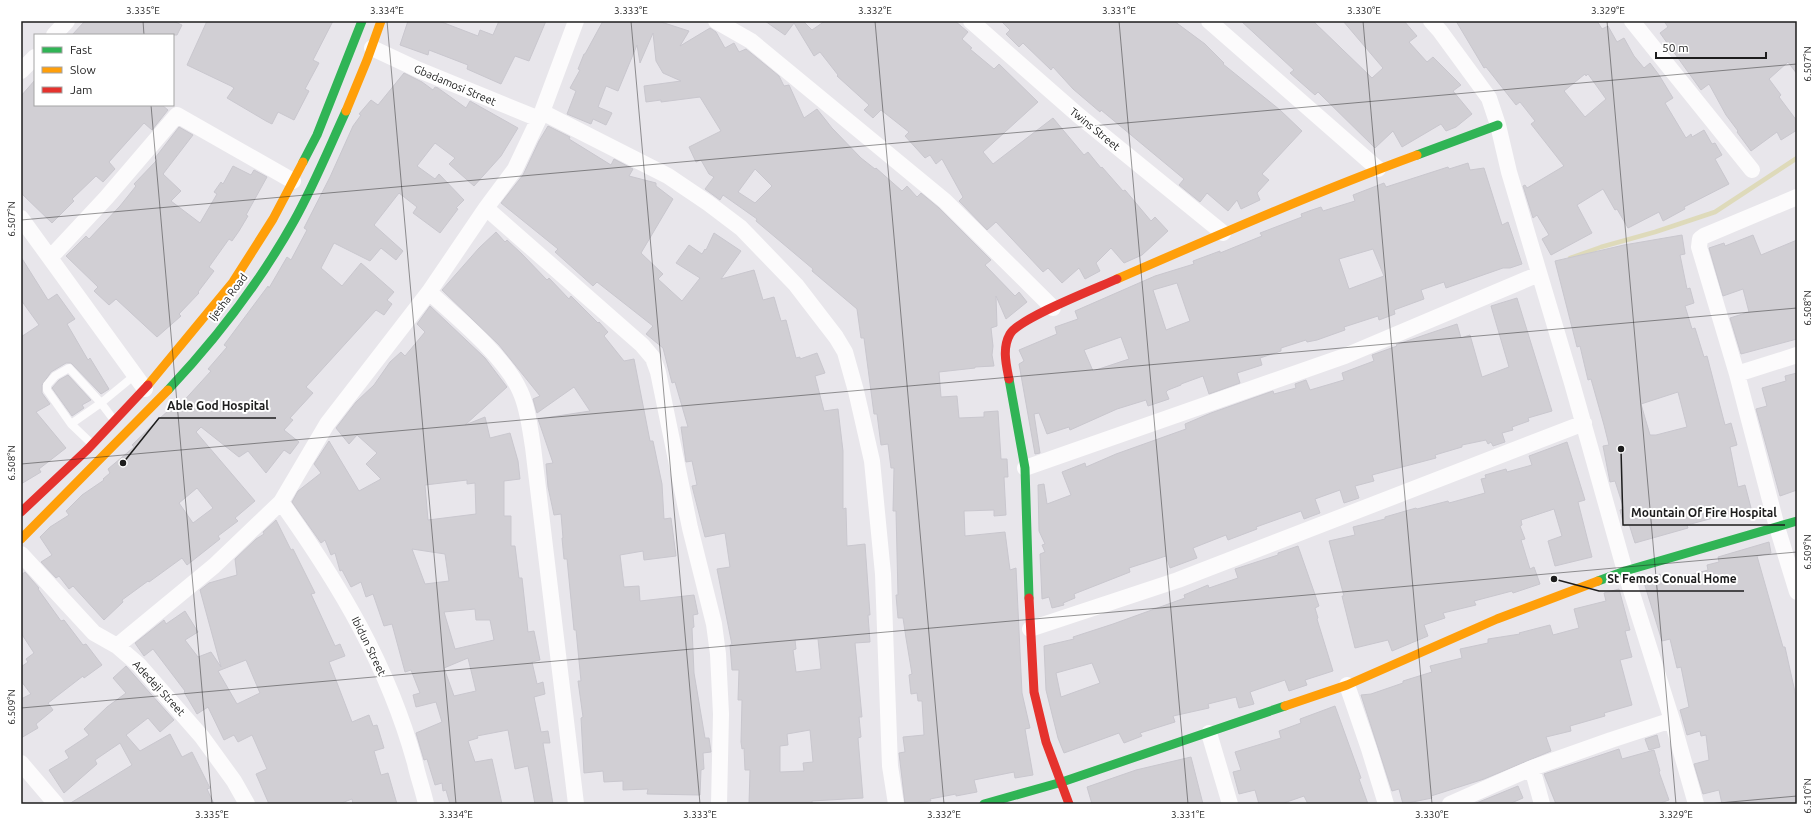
<svg xmlns="http://www.w3.org/2000/svg" width="1818" height="825" font-family="Ubuntu,sans-serif">
	<style>
		.lines { fill: none; stroke-linecap: round; stroke-linejoin: round }
		.stream { stroke: #dedaba; stroke-width: 4.5 }
		.building { fill: #d1cfd4; stroke: #c9c7ce; fill-rule: evenodd }
		.lane { stroke: #fcfbfc; stroke-width: 8 }
		.street { stroke: #fcfbfc; stroke-width: 16 }
		.fast { stroke: #30b455; stroke-width: 9 }
		.slow { stroke: #ff9f0a; stroke-width: 9 }
		.jam { stroke: #e5322d; stroke-width: 9 }
		.ticks { fill: none; stroke: #1d1d1d; stroke-width: 1; stroke-opacity: 0.45 }
		.labels { text-anchor: middle; dominant-baseline: central; stroke-width: 4; stroke-linejoin: round; paint-order: stroke }
		.street-label { font-size: 11px; fill: #1d1d1d; stroke: #fff }
		.leader { fill: none; stroke: #1d1d1d; stroke-width: 1.5 }
		.callout-dot { fill: #1d1d1d; stroke: #fff; stroke-width: 1.5 }
		.callout-label { font-size: 12px; text-anchor: middle; font-weight: bold; fill: #1d1d1d; stroke: #fff; stroke-width: 4; stroke-linejoin: round; paint-order: stroke }
		.neatline { fill: none; stroke: #1d1d1d; stroke-width: 1.5 }
		.ticks-label { font-size: 10px; text-anchor: middle; fill: #1d1d1d }
	</style>
	<rect width="100%" height="100%" fill="#e8e6eb"/>
	<g class="lines">
		<path class="stream" d="M1570,258L1601,247L1655,232L1715,212L1797,158"/>
	</g>
	<path class="building" d="M85,21H173L182,25L177,35H72Z
		M207,21H333L313,60L319,63L305,89L309,91L294,120L278,112L272,124L266,121L227,98L234,88L231,86L187,65Z
		M408,21H439L478,36L480,30L493,35L499,21H546L529,61L515,56L501,84L467,69L468,65L429,50L428,55L400,45Z
		M603,21H658L689,31L680,46L710,28L716,32L725,48L734,43L739,52L746,49L779,76L784,86L789,85L804,118L817,109L832,128L861,158L875,169L876,168L902,191L907,186L917,197L921,193L939,208L991,260L985,265L1015,296L1019,292L1027,302L1006,319L996,296L997,326L991,328L993,346L992,355L994,366L975,367V368L939,372L941,397L957,396L959,418L984,417V412L998,411L1001,459H1007L1008,477H1004L1006,515L994,516V510L964,511L965,536L1005,532L1010,570L1016,568L1022,693L1030,728L1025,729L1033,775L1015,778L1014,772L974,780L977,792L956,796V794L930,799L931,801L905,804L899,753L905,752L903,737L924,735L922,701H918L917,693L911,694L909,675L912,674L906,638L903,618H898L896,595H898L896,511H893L894,468H891L888,444L881,445L877,414H874L864,338H861L857,309L812,271L813,269L756,221L757,219L723,195L720,200L705,189L714,177L709,174L701,160L696,162L689,147L721,131L700,97L661,102V100L646,102L644,86L681,81L663,73L656,61L653,33L640,63L637,45L618,91L606,86L598,107L612,113L606,125L593,119L591,124L567,114L576,91L570,88L580,70L578,69L584,54H585ZM755,169L772,186L755,203L738,192Z
		M765,21H803L812,30L825,21H955L968,32L962,39L972,48L970,49L994,69L999,64L1038,102L983,152L993,164L1053,118L1084,155L1088,152L1101,168L1102,167L1123,191L1125,190L1151,221L1155,217L1168,231L1142,255L1124,263L1111,248L1096,263L1100,271L1085,279L1079,268L1062,283L1048,268L1043,272L996,222L987,230L959,201L963,197L942,159L936,164L930,155L925,158L905,136L909,132L881,110L873,118L864,110L869,105L837,76L838,75L820,52L814,56L794,23L785,35Z
		M1001,21H1174L1205,44L1224,63L1223,64L1280,110L1302,131L1262,174L1269,180L1257,193L1260,200L1241,209L1237,200L1228,211L1207,193L1200,202L1179,185L1184,179L1101,110L1100,112L1073,89L1053,67L1051,70L1023,43L1019,47L1006,34L1010,30Z
		M1241,21H1313L1372,78L1383,68L1343,21H1404L1417,36L1409,42L1427,62L1433,57L1461,85L1453,91L1472,114L1456,127L1446,131L1441,124L1402,147L1393,131L1375,148L1318,92L1315,95L1290,73L1294,70Z
		M1456,21H1597L1602,29L1608,26L1617,42L1624,38L1634,56L1644,68L1650,63L1659,75L1673,98L1665,103L1686,138L1691,134L1692,137L1704,130L1712,144L1715,143L1722,155L1715,159L1729,184L1684,207L1685,209L1663,221L1659,212L1628,228L1617,209L1615,210L1603,189L1577,205L1592,233L1551,255L1542,239L1549,235L1537,215L1533,218L1523,186L1525,185L1527,188L1564,166L1531,124L1535,121L1520,102L1516,105L1486,67L1484,68ZM1585,74L1586,76L1588,74L1606,99L1585,117L1564,91Z
		M1664,21H1797V74L1788,62L1769,79L1781,95L1779,97L1797,121V130L1781,140L1777,132L1751,151L1737,132L1738,131L1726,115L1709,84L1701,90L1660,33L1668,27Z
		M404,73L422,82L433,90L435,87L438,88L466,108L470,101L518,128L501,156L474,186L449,164L455,158L435,143L417,166L435,179L439,174L464,200L456,208L458,209L440,233L413,213L417,207L399,193L374,225L403,251L396,260L381,248L370,261L334,243L321,268L342,286L361,263L394,292L387,300L392,304L384,315L376,310L306,387L313,393L290,418L293,420L284,430L299,442L290,454L284,450L266,473L248,451L239,457L201,427L196,432L255,501L235,518L238,521L218,536L220,539L187,565L182,558L149,582L148,581L122,600L123,602L104,620L73,586L69,589L59,576L56,578L41,562L52,555L40,537L50,527L69,515L66,511L82,495L104,480L103,479L110,473L108,469L134,447L132,445L159,419L178,402L180,405L211,371L208,369L227,347L224,345L268,286L269,288L287,257L291,260L307,230L304,228L330,177L353,126L361,115L359,114L371,100L378,105ZM197,488L213,508L193,523L179,503Z
		M35,80V105H162L168,110L152,130L144,123L109,162L115,169L103,182L96,176L72,199L74,201L52,223L21,193V96Z
		M548,126L570,137L569,139L611,165L614,159L633,169L629,176L656,183V186L673,199L641,253L663,274L658,279L682,301L700,278L676,263L689,245L702,254L705,249L706,250L714,233L741,251L721,279L754,270L763,300L774,297L781,321L786,320L796,358L800,357V359L817,353L825,373L815,376L824,411L838,409L843,451V509L846,508L847,546L865,544L870,615H868L870,642L855,643L862,717H859L861,737L858,738L863,798L812,801V804H749L750,770H745L744,748L742,749L741,742L742,700H738L739,670H732L730,645H732L717,569L730,567L725,533L705,537L692,486L697,485L692,461L686,462L681,427H688L675,382L672,383L663,348L646,334L653,326L597,282L593,286L555,252L558,249L501,203L523,175L539,141ZM818,639L821,669L796,672L793,650L796,649L795,640ZM810,730L813,762L803,763L804,771L780,772V746L788,745L787,734Z
		M179,127L193,135L163,174L181,191L171,201L200,223L217,194L214,192L221,182L223,184L233,166L251,175L254,170L267,177L246,215L248,216L239,231L232,241L229,239L209,267L214,271L198,292L199,293L179,314L181,316L157,337L116,299L109,305L94,291L98,287L66,256L86,236L89,239L120,206L136,186L134,184L157,160L155,158Z
		M1468,163L1470,170L1484,168L1502,225L1508,222L1522,264L1510,268H1503L1446,288L1444,282L1421,290L1424,299L1394,310L1395,314L1379,320L1378,316L1344,327L1345,330L1317,340L1307,342L1306,340L1281,348V351L1260,358L1262,365L1237,373L1240,383L1209,394L1203,376L1181,384V385L1168,390L1166,392L1169,399L1148,406L1146,400L1117,409L1070,430L1069,427L1047,434L1039,413L1034,414L1040,453L1035,454L1019,364L1024,361L1019,350L1057,334L1055,327L1078,319L1075,311L1155,276L1194,264L1193,261L1220,251V253L1262,236L1260,233L1302,217L1301,214L1312,210L1321,207L1323,211L1355,201L1353,195L1384,183L1386,187L1448,167L1449,169ZM1373,249L1384,276L1349,289L1339,259ZM1177,283L1190,321L1166,330L1153,290ZM1121,337L1129,359L1093,371L1084,350Z
		M496,232L505,242L507,240L522,254L547,280L549,278L569,299L571,296L598,323L599,322L608,332L604,336L624,361L634,359L650,441H653L662,484L664,519L671,518L676,556L644,560L643,551L620,555L624,587L639,586L640,601L694,595L698,614L693,615L694,627L692,628L694,673L705,738H709L711,752L703,753L704,769L701,770L700,795L647,794L648,789L623,790V781L604,782L603,771L584,773L581,718L583,717L578,681H581L576,630H574L567,559H564L562,538H563L561,514L554,515L548,487L546,464L553,463L538,419L590,411L574,387L537,413L533,399L540,396L499,345L442,290L479,248Z
		M1682,235L1685,254L1680,255L1687,289L1690,288L1694,303L1685,306L1692,329L1695,328L1704,357L1707,356L1725,425L1731,423L1737,445L1730,447L1738,487L1745,485L1751,508L1687,525L1688,528L1635,543L1629,524L1624,526L1620,510L1624,509L1615,481L1610,482L1603,446L1609,445L1604,425L1591,379L1588,380L1580,346L1577,347L1555,261L1624,245ZM1678,392L1687,427L1656,435H1650L1641,404Z
		M1753,235L1761,255L1797,240V339L1741,354L1730,318L1749,312L1743,289L1723,296L1709,248L1724,243L1725,246Z
		M21,257L48,300L57,294L75,319L67,324L88,360L90,358L109,389L101,394L71,363H66L51,372L42,385V393L50,404L36,412L66,448L39,469L41,472L21,484V337L39,325L21,300Z
		M1517,298L1552,411L1528,418L1529,421L1512,427L1513,430L1502,433L1505,442L1493,446L1491,442L1488,444L1486,440L1462,445V447L1435,455L1436,458L1372,475L1374,481L1355,486L1359,498L1344,503L1340,490L1315,499L1320,513L1304,519L1301,511L1256,527L1257,529L1228,540L1226,535L1193,548L1197,558L1170,568L1166,556L1129,568L1130,572L1074,594L1075,598L1063,603L1064,605L1052,608L1049,597L1042,599L1040,554L1045,552L1042,545L1045,544L1039,531L1038,485L1044,484L1047,504L1071,495L1062,472L1085,463L1086,467L1116,454L1186,429L1185,424L1211,413L1273,391L1274,394L1296,388L1295,384L1306,380L1310,390L1344,380L1342,373L1374,361L1372,355L1397,346L1396,345L1401,343L1457,324L1461,338L1470,335L1482,377L1509,367L1491,306Z
		M430,306L485,358L507,387L465,425L485,417L490,438L510,433L518,461L520,479L504,481V516H511V546H515L519,578H522L528,632L534,631L540,660L532,662L537,684L543,682L545,694L534,697L541,732L548,731L550,743H543L553,804H535L528,766L515,769L508,730L477,736L478,738L468,741L475,762L492,759L502,804H450L446,790L443,791L442,783L435,785L427,759L424,760L416,733L442,722L436,702L416,707L413,695L420,693L411,670L405,672L392,624L384,626L373,594L366,597L361,582L351,587L342,570L340,571L335,553L331,555L325,540L321,543L292,502L298,491L321,473L314,464L329,441L359,491L381,479L366,464L377,453L357,435L349,444L336,428L356,402L374,385L390,362L401,352L405,356L425,332L417,324ZM467,480V484L475,483L476,514L428,520L425,485ZM412,549L445,554L449,581L425,584ZM475,609L476,620H490L494,640L455,649L444,612ZM468,658L476,691L454,696L444,668Z
		M1797,373V490L1780,496L1756,409L1767,406L1762,388L1786,381L1785,376Z
		M68,375L91,400L82,405L84,408L72,416L52,388L59,380Z
		M1567,442L1585,500L1578,502L1592,557L1555,566L1548,541L1562,536L1554,509L1521,520L1522,525L1520,526L1525,539L1521,540L1530,569L1534,567L1540,584L1513,593L1512,591L1474,601L1476,605L1443,613L1445,618L1424,625L1428,636L1392,651L1388,640L1355,648L1342,596H1344L1329,541L1355,535L1353,527L1385,519V517L1416,508L1417,509L1448,501L1449,503L1485,493L1481,479L1486,478L1485,475L1506,469L1507,472L1532,465L1529,456Z
		M276,520L291,550L293,549L315,593L311,594L335,646L340,644L345,656L329,662L352,722L369,715L373,726L377,725L384,748L374,751L381,775L388,773L397,804H353L352,799L339,804H269L256,774L267,769L252,735L238,742L234,735L224,740L208,707L197,714L184,692L185,691L153,649L144,656L135,643L164,620L166,624L185,611L198,632L185,640L198,657L211,652L221,667L200,590L209,583L237,575L235,559L256,539L264,534L263,532ZM246,660L260,693L237,704L218,671Z
		M1769,542L1771,553L1757,556L1783,647H1785L1797,701V804H1722L1719,790L1703,794L1694,764L1709,760L1706,735L1701,736L1700,731L1687,735L1680,710L1689,707L1681,667L1677,668L1670,639L1662,641L1643,579L1660,574L1663,583L1708,570L1707,565L1719,562L1718,557Z
		M1298,546L1319,606L1315,608L1318,618L1317,619L1333,671L1305,680L1307,685L1289,691L1285,680L1250,692L1254,704L1239,708L1236,697L1208,704L1209,708L1173,716L1175,722L1140,733L1142,736L1124,743L1119,733L1064,753L1058,738L1046,690L1044,646L1074,639L1073,637L1113,624L1185,598L1184,595L1208,585L1209,588L1238,578L1235,569L1278,555V553ZM1092,663L1100,683L1061,697L1056,673Z
		M25,572L39,588L38,589L61,621L64,620L83,645L86,644L102,665L84,678L83,676L48,703L53,710L36,724L38,728L21,738V699L31,694L21,681V667L28,662L26,659L34,653L21,633V575Z
		M1619,589L1630,630L1625,631L1632,657L1620,660L1632,705L1604,713L1605,716L1570,726L1571,731L1546,737L1551,751L1484,779L1431,796L1432,798L1403,804L1399,789L1392,791L1361,695L1371,694L1403,683V681L1432,672L1430,666L1462,658L1460,649L1488,643V639L1520,634L1519,633L1550,625L1553,635L1579,628L1574,609L1606,601L1604,593Z
		M126,666L174,720L160,732L148,718L126,735L140,751L170,734L182,757L192,752L210,788L207,789L214,804H69L132,765L120,743L95,760L97,764L64,793L49,770L69,758L65,751L89,735L84,729L107,707L126,693L113,678Z
		M1335,706L1361,778L1359,779L1368,804H1308L1304,796L1281,804H1259L1255,790L1239,794L1233,772L1241,770L1235,752L1281,738L1279,731L1301,723L1300,719Z
		M1657,735L1660,747L1649,750L1645,739Z
		M1619,749L1622,759L1654,750L1660,771L1659,772L1669,800L1658,804H1556L1544,774Z
		M1191,757L1203,804H1092L1087,787L1136,770Z
		M1518,786L1523,798L1509,804H1474Z"/>
	<g class="lines">
		<path class="lane" d="M71,424L101,403L135,375
			M92,444L71,424L47,390V385L55,376L69,368L101,403L114,420"/>
		<path class="street" d="M716,21L751,41L945,201L1053,308
			M971,21L1078,115L1223,233
			M1209,21L1378,169
			M1431,21L1440,31L1489,98L1498,125L1509,172L1572,383L1625,571L1672,720L1696,804
			M1632,21L1752,170
			M54,35L67,21
			M372,48L419,70L539,119
			M21,71L35,57
			M542,112L668,176L708,203L741,228L796,285L836,337L845,352L856,391L872,461L883,574L890,766L896,804
			M1797,197L1704,236L1700,239L1699,247L1737,374L1777,527L1797,592
			M486,208L642,345L653,358L658,372L690,528L714,624L718,654L721,714L719,804
			M21,218L145,389
			M50,258L106,198L177,115L293,181
			M429,292C457,317 505,357 520,391C528,408 530,429 533,447L576,804
			M1737,374L1797,355
			M1025,468L1345,356L1539,274
			M281,502C340,585 388,665 415,763C418,777 423,790 426,804
			M21,554L94,633L117,646L139,665L202,737L234,781L247,804
			M1030,629L1178,580L1584,423
			M117,646L214,566L281,502L327,424L429,292L486,208L515,169L542,112L576,21
			M1347,685L1369,749L1386,804
			M1209,733L1230,804
			M21,763L56,804
			M1450,804L1532,768
			M1542,804L1532,768L1611,740L1672,720"/>
		<path class="fast" d="M1417,155L1498,125
			M303,162L317,135L362,21
			M1009,379L1025,468L1029,598
			M168,390C216,339 260,282 294,221C314,185 329,148 346,111
			M1598,581L1625,571L1797,521
			M984,804L1062,782L1285,706"/>
		<path class="slow" d="M346,111L367,60L381,21
			M1117,279C1216,236 1316,192 1417,155
			M148,385L233,282L273,219L303,162
			M21,539L168,390
			M1285,706L1347,685L1497,619L1598,581"/>
		<path class="jam" d="M1009,379C1006,364 1002,348 1010,334C1019,318 1097,288 1117,279
			M21,512L88,449L148,385
			M1029,598L1034,692L1046,742L1069,804"/>
	</g>
	<path class="ticks" d="M143,21L144,35M387,21L456,804M631,21L700,804M875,21L944,804M1119,21L1188,804M1363,21L1432,804M1607,21L1676,804M151,105L212,804M21,220L1797,64M21,464L1797,308M21,708L1797,552M1708,804L1797,796"/>
	<g class="labels">
		<g class="street-label">
			<text transform="translate(455 85) rotate(23)">Gbadamosi Street</text>
			<text transform="translate(1095 129) rotate(39)">Twins Street</text>
			<text transform="translate(228 297) rotate(-53)">Ijesha Road</text>
			<text transform="translate(369 646) rotate(64)">Ibidun Street</text>
			<text transform="translate(159 688) rotate(47)">Adedeji Street</text>
		</g>
	</g>
	<path class="leader" d="M123 463L159 418H276M1621 449L1623 525H1785M1554 579L1599 591H1744"/>
	<g class="callout-dot">
		<circle cx="123" cy="463" r="4"/>
		<circle cx="1621" cy="449" r="4"/>
		<circle cx="1554" cy="579" r="4"/>
	</g>
	<g class="callout-label">
		<text x="218" y="410">Able God Hospital</text>
		<text x="1704" y="517">Mountain Of Fire Hospital</text>
		<text x="1672" y="583">St Femos Conual Home</text>
	</g>
	<rect width="1818" height="825" fill="none" stroke="#ffffff" stroke-width="44"/>
	<rect x="34" y="34" width="140" height="72" fill="#ffffff" stroke="#a5a5a5"/>
	<rect x="42" y="47" width="20" height="6" fill="#30b455" stroke="#a5a5a5"/>
	<text x="70" y="54" font-size="12" fill="#1d1d1d">Fast</text>
	<rect x="42" y="67" width="20" height="6" fill="#ff9f0a" stroke="#a5a5a5"/>
	<text x="70" y="74" font-size="12" fill="#1d1d1d">Slow</text>
	<rect x="42" y="87" width="20" height="6" fill="#e5322d" stroke="#a5a5a5"/>
	<text x="70" y="94" font-size="12" fill="#1d1d1d">Jam</text>
	<path d="M1656 52v6h110v-6" fill="none" stroke="#1d1d1d" stroke-width="2"/>
	<text x="1662" y="52" font-size="12" fill="#1d1d1d" stroke="#ffffff" stroke-width="3" paint-order="stroke">50 m</text>
	<rect x="22" y="22" width="1774" height="781" class="neatline"/>
	<g class="ticks-label">
		<text x="143" y="14">3.335°E</text>
		<text x="387" y="14">3.334°E</text>
		<text x="631" y="14">3.333°E</text>
		<text x="875" y="14">3.332°E</text>
		<text x="1119" y="14">3.331°E</text>
		<text x="1364" y="14">3.330°E</text>
		<text x="1608" y="14">3.329°E</text>
		<text transform="translate(1807 64) rotate(-90)" y="4">6.507°N</text>
		<text transform="translate(11 219) rotate(-90)" y="4">6.507°N</text>
		<text transform="translate(1807 308) rotate(-90)" y="4">6.508°N</text>
		<text transform="translate(11 463) rotate(-90)" y="4">6.508°N</text>
		<text transform="translate(1807 552) rotate(-90)" y="4">6.509°N</text>
		<text transform="translate(11 707) rotate(-90)" y="4">6.509°N</text>
		<text transform="translate(1807 796) rotate(-90)" y="4">6.510°N</text>
		<text x="212" y="818">3.335°E</text>
		<text x="456" y="818">3.334°E</text>
		<text x="700" y="818">3.333°E</text>
		<text x="944" y="818">3.332°E</text>
		<text x="1188" y="818">3.331°E</text>
		<text x="1432" y="818">3.330°E</text>
		<text x="1676" y="818">3.329°E</text>
	</g>
</svg>
